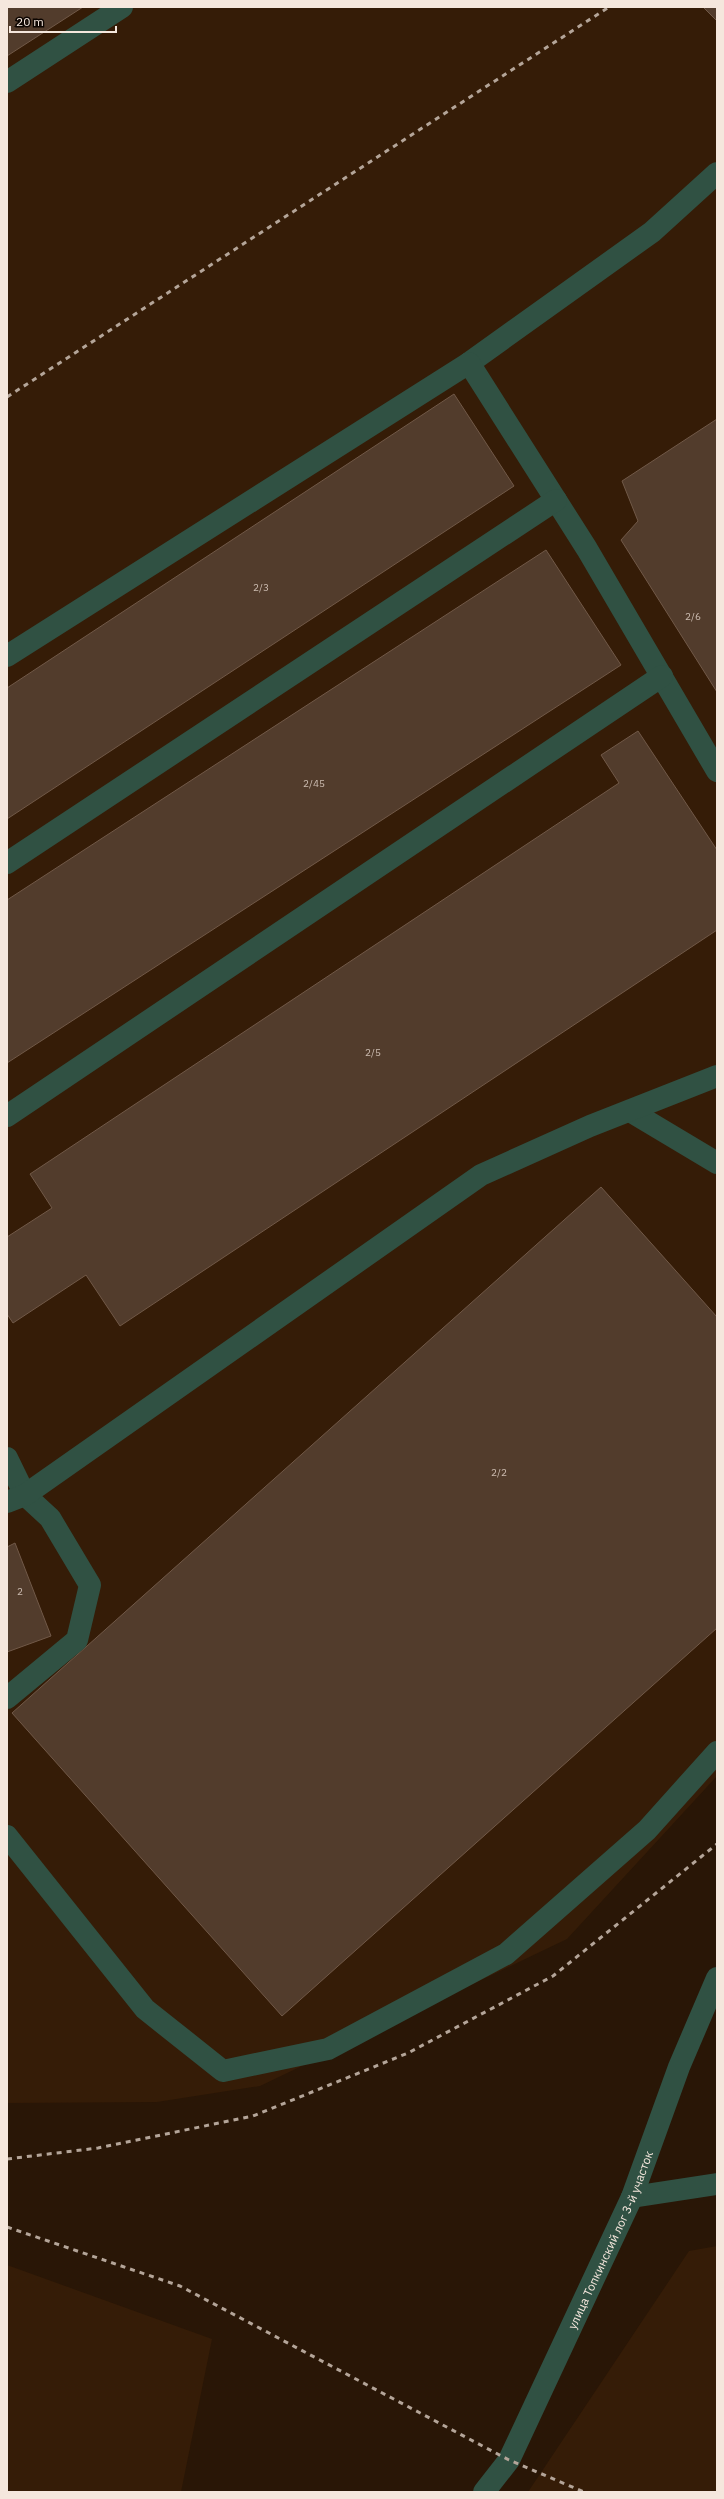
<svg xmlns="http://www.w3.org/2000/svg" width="724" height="2499" font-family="'IBM Plex Sans',sans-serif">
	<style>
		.built { fill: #351c07 }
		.building { fill: #523c2c; stroke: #715948 }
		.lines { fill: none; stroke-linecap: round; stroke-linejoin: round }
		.minor { stroke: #305143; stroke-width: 22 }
		.rail { stroke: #b4a599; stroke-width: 3; stroke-dasharray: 5 5; stroke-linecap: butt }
		.labels { text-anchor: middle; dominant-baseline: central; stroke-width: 4; stroke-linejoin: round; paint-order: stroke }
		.number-label { font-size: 10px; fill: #ccbcb1 }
		.street-label { font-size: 12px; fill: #f5e7dd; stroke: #0c0501 }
	</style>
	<rect width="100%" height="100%" fill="#291606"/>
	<path class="built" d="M7,7H717V1776L567,1939L260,2086L157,2102L7,2103Z
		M717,2246V2492H528L689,2251Z
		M7,2265L212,2339L181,2492H7Z"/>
	<path class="building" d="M7,7H83L7,56Z
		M703,7H717V21Z
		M454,394L514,486L7,819V688Z
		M717,419V692L621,540L638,521L622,481Z
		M546,550L621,665L7,1063V900Z
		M638,731L717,850V930L120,1326L86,1275L13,1323L7,1314V1237L52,1208L30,1174L619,783L601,755Z
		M601,1187L717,1317V1628L282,2016L12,1713Z
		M15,1543L51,1636L7,1652V1547Z"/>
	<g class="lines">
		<g class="minor">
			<path d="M7,82L122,7"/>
			<path d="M469,363L652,232L717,173"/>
			<path d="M7,656L469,363L587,549L717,771"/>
			<path d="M7,863L556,500"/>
			<path d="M630,1111L717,1163"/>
			<path d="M7,1116L662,676"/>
			<path d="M7,1458L25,1495L50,1518L90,1585L77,1640L7,1698"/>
			<path d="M7,1502L25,1495L481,1175L590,1126L717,1076"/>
			<path d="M7,1836L145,2009L223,2071L328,2049L506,1954L647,1830L717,1752"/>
			<path d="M632,2197L717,2184"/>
			<path id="s1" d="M484,2492L509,2460L632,2197L679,2067L717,1978"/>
		</g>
		<path class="rail" d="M7,397L609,7
			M7,2159L98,2148L253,2116L408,2053L553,1976L717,1844
			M7,2227L180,2286L509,2460L584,2492"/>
	</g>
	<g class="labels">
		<g class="number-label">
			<text x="261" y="587">2/3</text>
			<text x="693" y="616">2/6</text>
			<text x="314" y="783">2/45</text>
			<text x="373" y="1052">2/5</text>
			<text x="499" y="1472">2/2</text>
			<text x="20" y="1591">2</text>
		</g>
		<g class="street-label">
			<text stroke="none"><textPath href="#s1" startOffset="283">улица Топкинский лог 3-й участок</textPath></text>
		</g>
	</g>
	<rect width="724" height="2499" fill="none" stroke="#f5e7dd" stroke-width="16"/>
	<path d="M10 26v6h106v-6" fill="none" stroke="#f5e7dd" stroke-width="2"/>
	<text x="16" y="26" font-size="12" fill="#f5e7dd" stroke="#0c0501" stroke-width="3" paint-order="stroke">20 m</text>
</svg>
